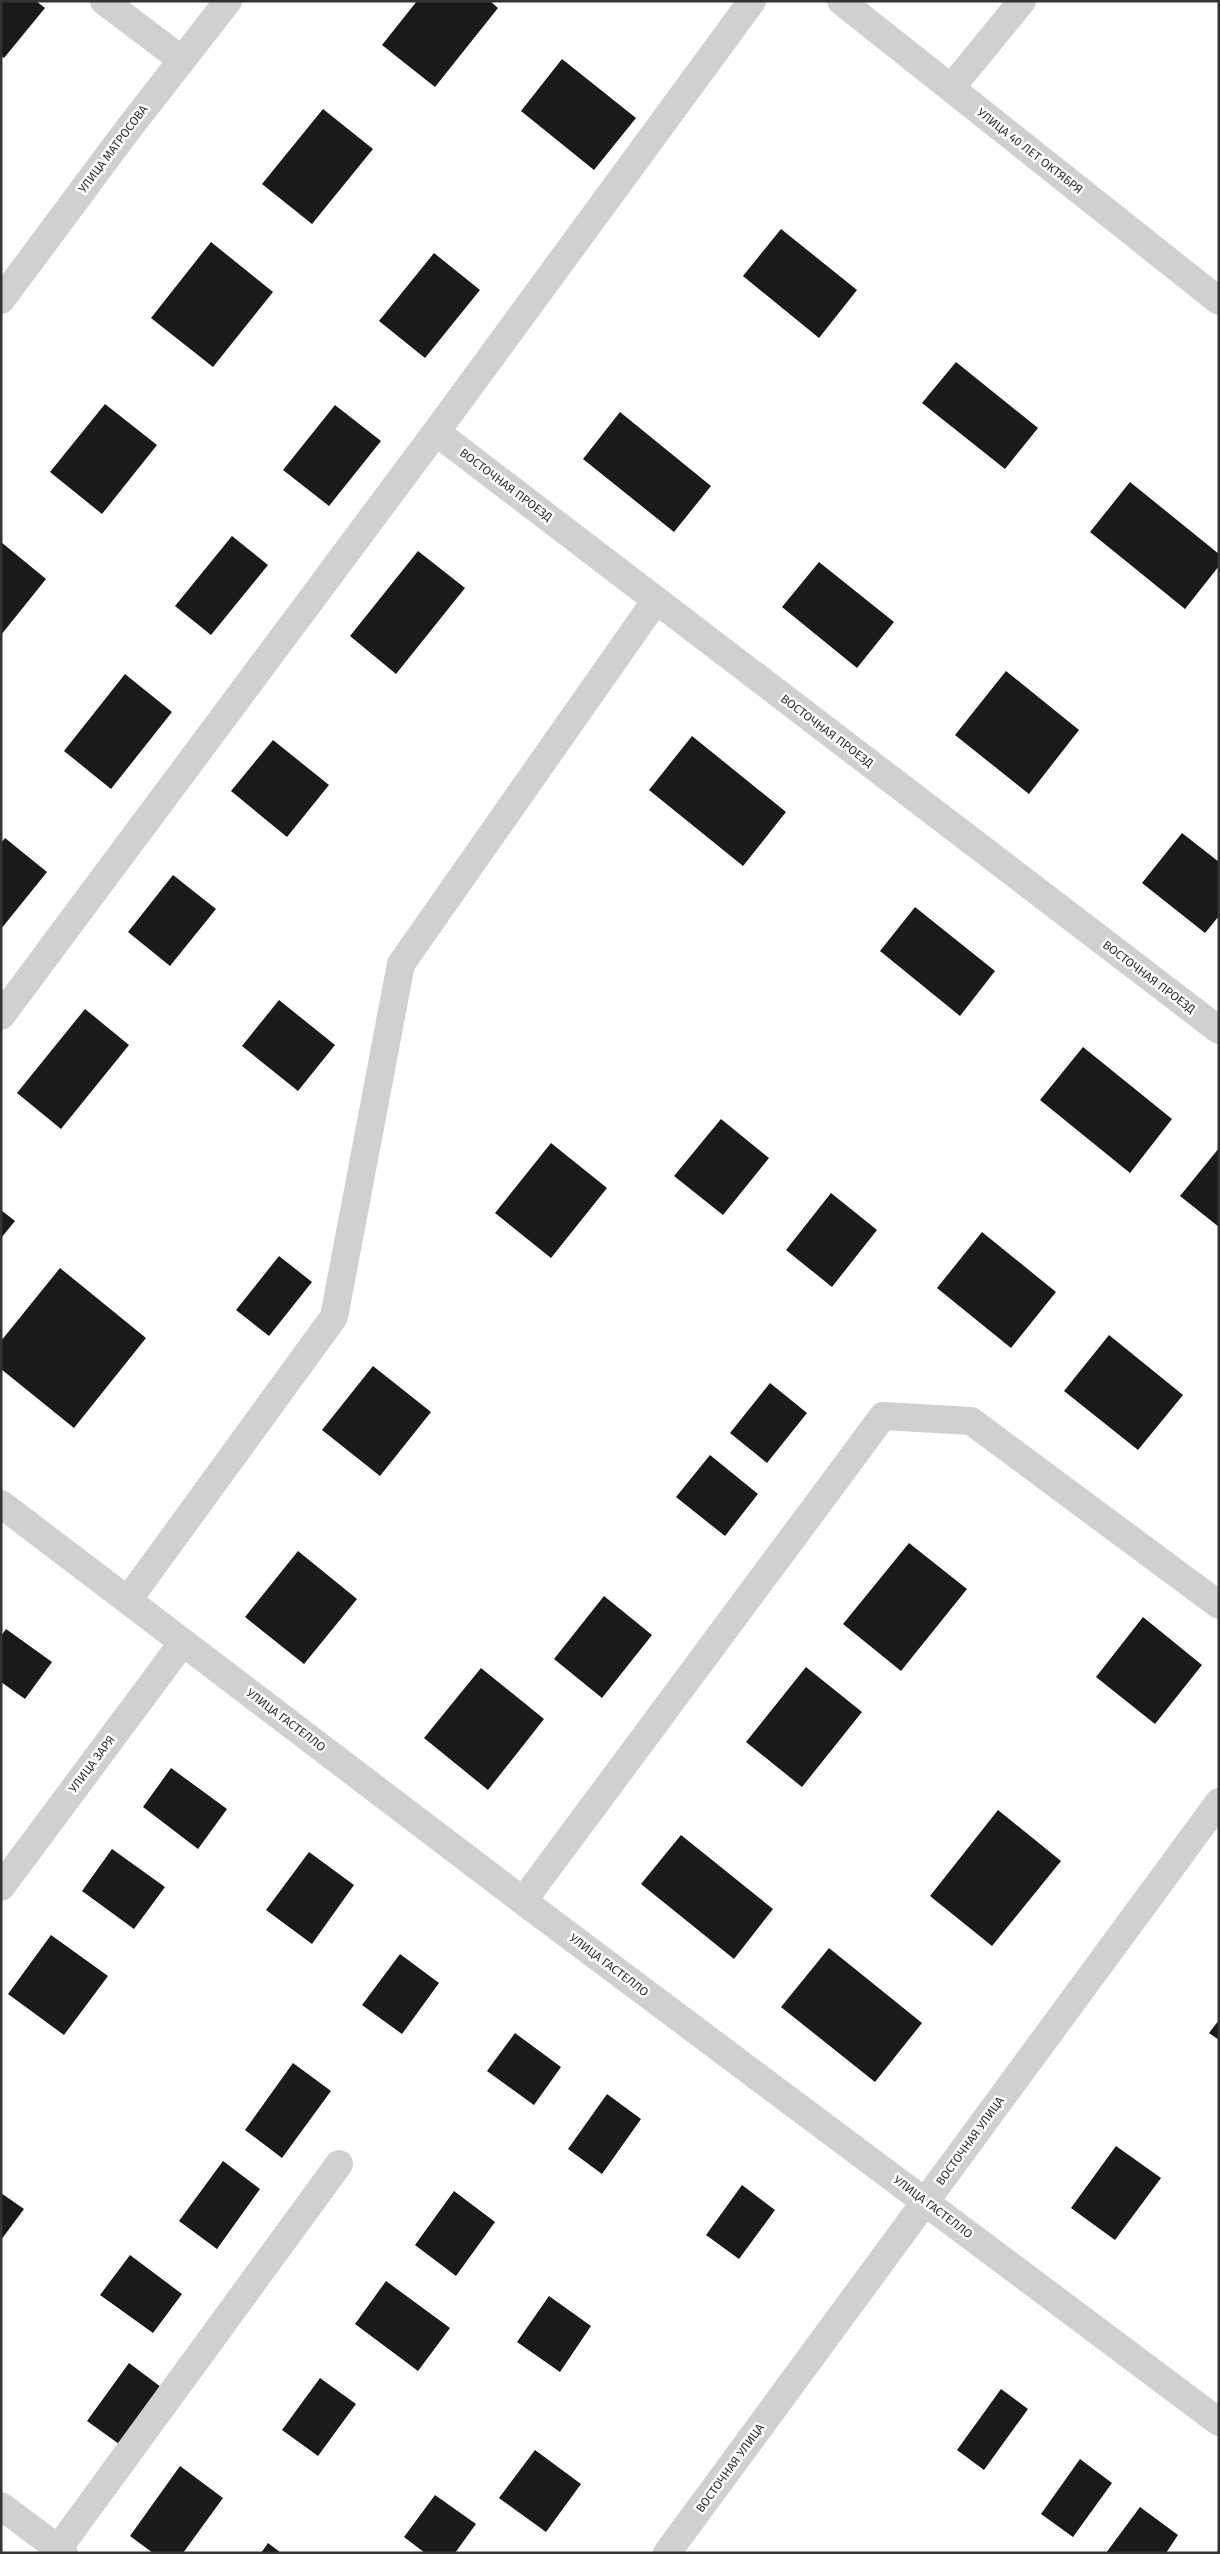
<svg xmlns="http://www.w3.org/2000/svg" width="1220" height="2554" font-family="'Fira Sans',sans-serif">
	<style>
		.building { fill: #1a1a1a }
		.lines { fill: none; stroke-linecap: round; stroke-linejoin: round }
		.minor { stroke: #d0d0d0; stroke-width: 28 }
		.labels { text-anchor: middle; dominant-baseline: central; stroke-width: 5; stroke-linejoin: round; paint-order: stroke }
		.street-label { font-size: 12px; fill: #333; stroke: #fff }
	</style>
	<rect width="100%" height="100%" fill="#fff"/>
	<path class="building" d="M1,1H36L45,8L4,58L1,56Z
		M417,1H490L498,8L435,87L382,45Z
		M562,59L636,118L594,170L521,111Z
		M323,109L373,149L312,224L262,184Z
		M781,229L857,290L819,338L743,276Z
		M211,242L273,292L213,367L151,318Z
		M434,253L480,290L425,358L379,321Z
		M956,362L1038,428L1005,469L922,403Z
		M105,404L157,445L102,514L50,472Z
		M335,405L381,441L329,506L283,470Z
		M620,412L711,486L674,532L583,459Z
		M1130,482L1219,554V566L1185,609L1090,532Z
		M232,536L268,565L211,635L175,606Z
		M1,542L46,579L1,635Z
		M418,551L465,588L396,674L350,636Z
		M819,562L894,622L857,668L782,607Z
		M1006,671L1079,730L1029,794L955,735Z
		M125,674L172,712L111,789L64,751Z
		M692,736L786,812L743,866L649,790Z
		M273,740L329,785L287,837L231,791Z
		M1182,833L1219,862V916L1205,933L1142,883Z
		M5,838L47,872L1,929V843Z
		M173,875L216,909L170,966L128,932Z
		M915,907L995,971L960,1016L880,951Z
		M279,1000L335,1045L298,1091L242,1046Z
		M85,1009L129,1045L61,1129L17,1093Z
		M1083,1047L1172,1119L1130,1173L1040,1100Z
		M721,1119L769,1158L723,1215L674,1176Z
		M551,1143L607,1188L551,1258L495,1213Z
		M1219,1148V1227L1180,1196Z
		M831,1193L877,1230L832,1287L786,1250Z
		M1,1210L15,1221L1,1238Z
		M982,1232L1056,1292L1011,1348L937,1288Z
		M279,1256L312,1282L269,1336L236,1310Z
		M60,1268L146,1338L74,1428L1,1369V1341Z
		M1109,1335L1183,1395L1138,1450L1064,1391Z
		M373,1366L431,1412L380,1476L322,1430Z
		M770,1383L807,1413L767,1463L730,1433Z
		M710,1455L758,1494L725,1536L676,1497Z
		M909,1543L967,1589L901,1671L843,1624Z
		M298,1551L357,1599L304,1664L245,1617Z
		M604,1596L652,1635L602,1698L554,1659Z
		M1143,1617L1202,1665L1155,1724L1096,1677Z
		M6,1629L52,1662L25,1699L1,1682V1636Z
		M806,1667L862,1712L802,1787L746,1742Z
		M481,1668L544,1719L488,1790L424,1738Z
		M171,1768L227,1809L198,1849L143,1807Z
		M998,1810L1061,1861L992,1946L930,1896Z
		M681,1835L773,1909L734,1959L641,1884Z
		M112,1849L165,1887L134,1929L82,1891Z
		M309,1852L354,1885L312,1944L266,1910Z
		M51,1935L108,1976L64,2035L8,1994Z
		M829,1948L922,2023L875,2082L781,2007Z
		M400,1954L439,1983L402,2034L362,2005Z
		M1219,2020V2040L1209,2033Z
		M515,2033L561,2067L534,2105L487,2071Z
		M293,2063L331,2091L282,2158L245,2130Z
		M607,2094L641,2119L602,2174L568,2149Z
		M1116,2146L1161,2178L1115,2240L1071,2208Z
		M223,2161L260,2189L217,2249L179,2221Z
		M742,2185L775,2210L739,2259L706,2235Z
		M454,2191L495,2222L456,2276L415,2245Z
		M1,2193L24,2209L1,2240Z
		M130,2255L182,2294L153,2333L100,2295Z
		M386,2281L450,2328L418,2371L355,2324Z
		M549,2296L591,2326L560,2372L517,2342Z
		M129,2363L161,2387L119,2444L87,2421Z
		M320,2378L356,2404L318,2456L282,2430Z
		M1001,2389L1028,2409L984,2470L957,2450Z
		M535,2450L581,2484L546,2532L499,2498Z
		M1080,2459L1112,2483L1073,2537L1041,2514Z
		M180,2466L223,2498L183,2553H153L130,2536Z
		M435,2495L476,2524L455,2553H425L404,2537Z
		M1140,2507L1178,2535L1166,2553H1106Z
		M268,2543L281,2553H261Z"/>
	<g class="lines">
		<path class="minor" d="M104,1L182,60
			M841,1L1219,301
			M951,88L1022,1
			M1,300L129,128L228,1
			M436,432L1219,1030
			M1,1016L436,432L752,1
			M1,1504L523,1901L1219,2422
			M128,1600L334,1317L401,964L656,600
			M1,1887L183,1642
			M523,1901L883,1416L971,1421L1219,1605
			M1,2506L64,2553
			M55,2553L339,2164
			M667,2553L1219,1802"/>
	</g>
	<g class="labels">
		<g class="street-label">
			<text transform="translate(113 149) rotate(-53)">УЛИЦА МАТРОСОВА</text>
			<text transform="translate(1030 151) rotate(38)">УЛИЦА 40 ЛЕТ ОКТЯБРЯ</text>
			<text transform="translate(506 485) rotate(37)">ВОСТОЧНАЯ ПРОЕЗД</text>
			<text transform="translate(827 731) rotate(37)">ВОСТОЧНАЯ ПРОЕЗД</text>
			<text transform="translate(1149 977) rotate(37)">ВОСТОЧНАЯ ПРОЕЗД</text>
			<text transform="translate(286 1720) rotate(37)">УЛИЦА ГАСТЕЛЛО</text>
			<text transform="translate(92 1764) rotate(-53)">УЛИЦА ЗАРЯ</text>
			<text transform="translate(609 1965) rotate(37)">УЛИЦА ГАСТЕЛЛО</text>
			<text transform="translate(970 2141) rotate(-54)">ВОСТОЧНАЯ УЛИЦА</text>
			<text transform="translate(933 2207) rotate(37)">УЛИЦА ГАСТЕЛЛО</text>
			<text transform="translate(730 2468) rotate(-54)">ВОСТОЧНАЯ УЛИЦА</text>
		</g>
	</g>
	<rect width="1220" height="2554" fill="none" stroke="#333333" stroke-width="5"/>
</svg>
